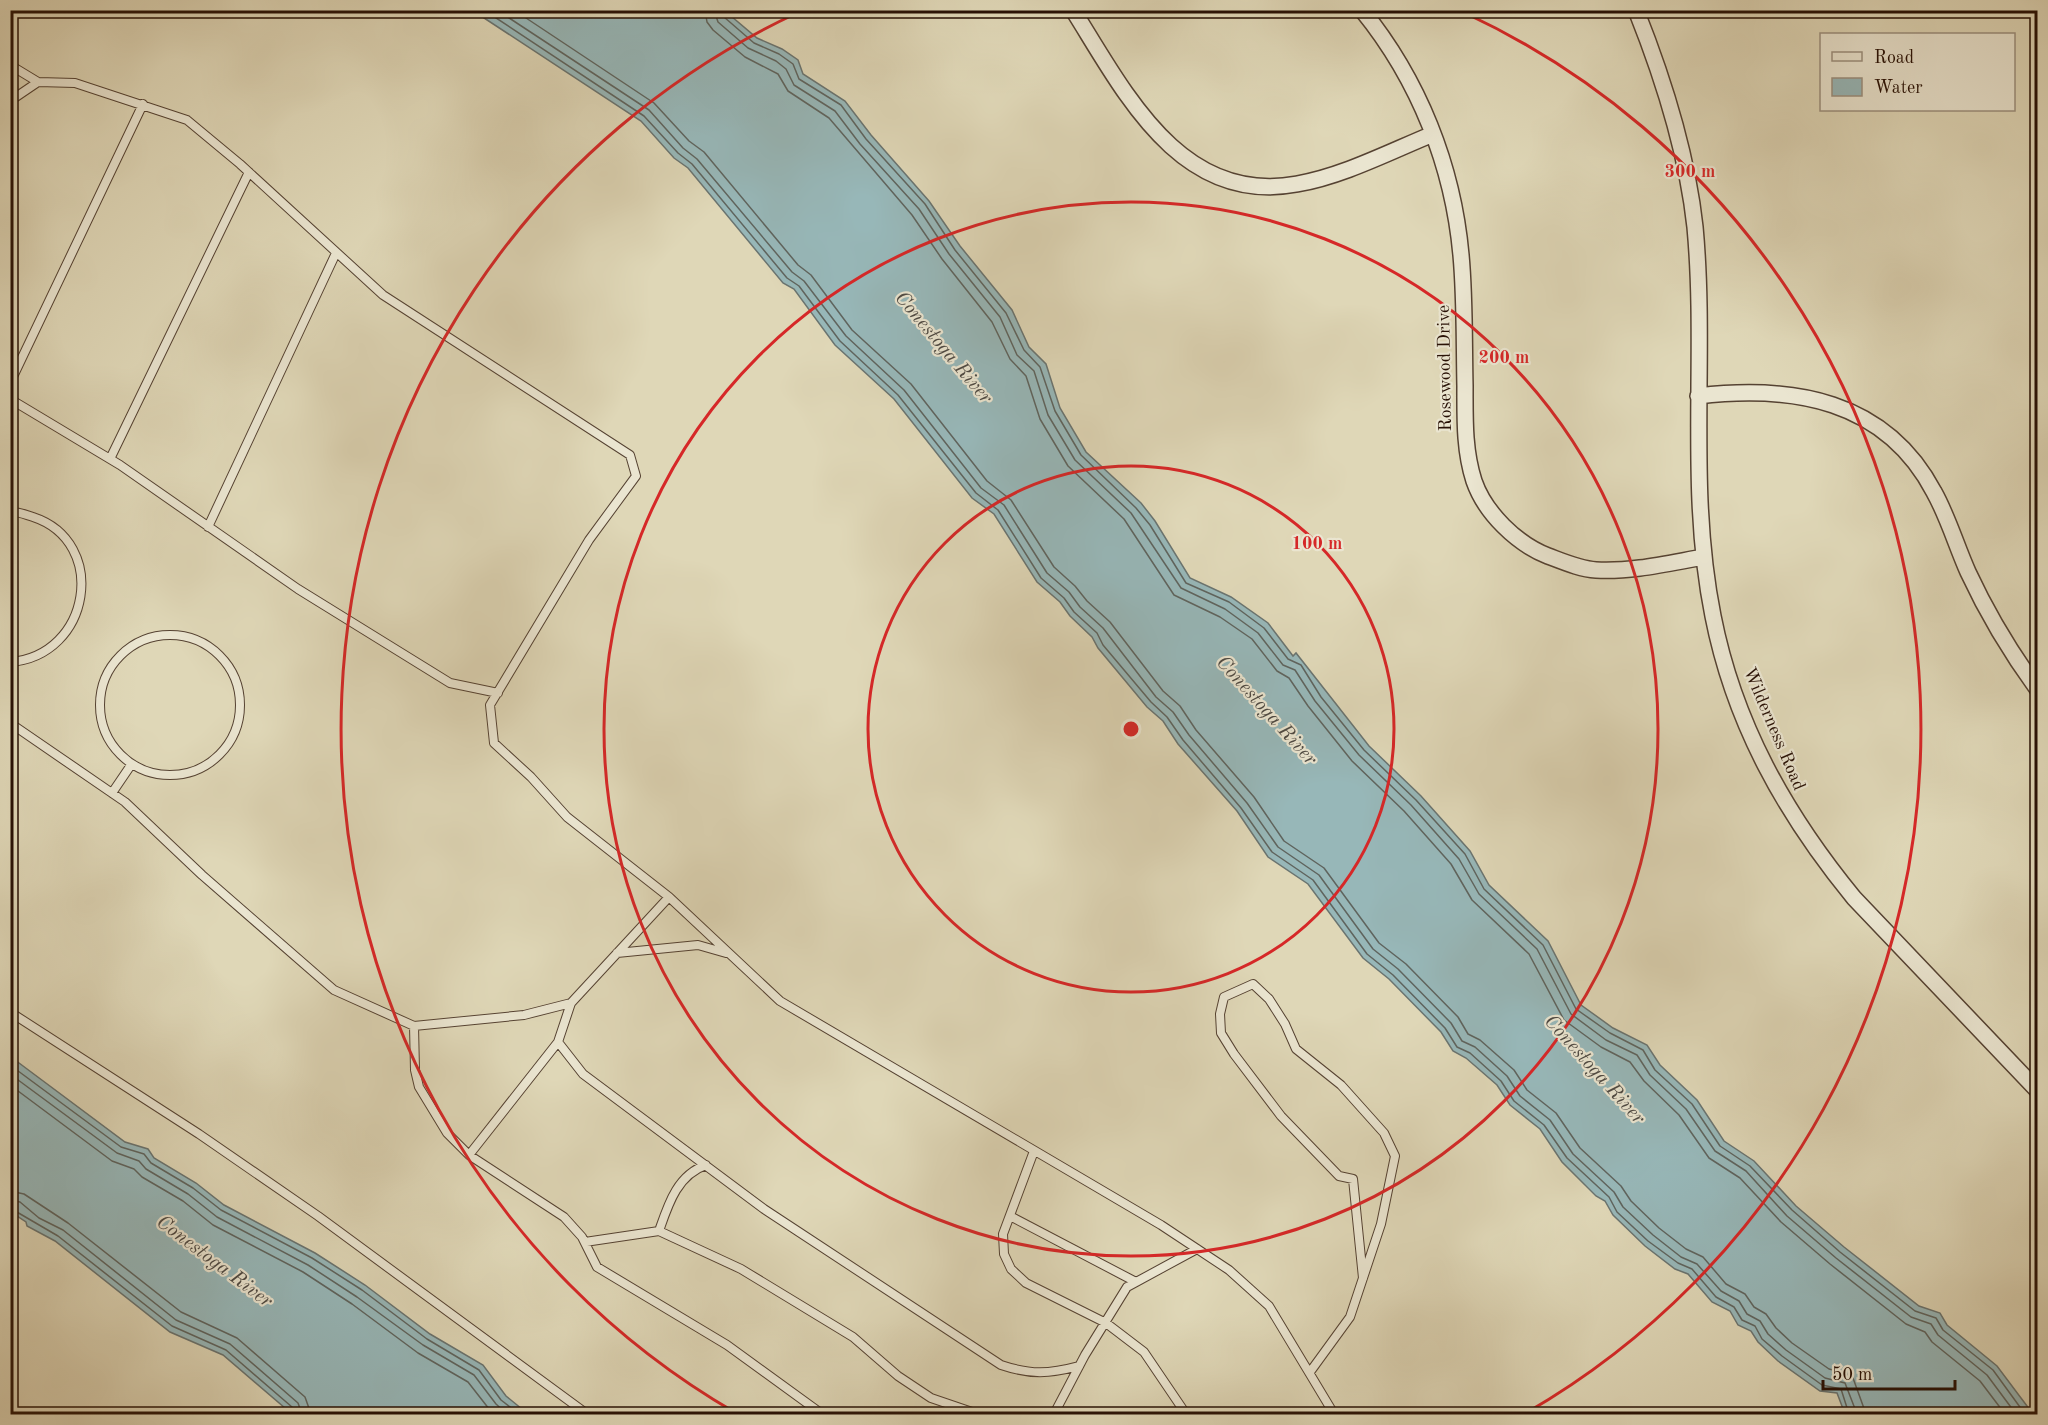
<svg xmlns="http://www.w3.org/2000/svg" width="2048" height="1425" font-family="'Old Standard TT',serif">
	<style>
		.water { fill: #97b7b8; stroke: #6a7470; stroke-width: 1.5 }
		.lines { fill: none; stroke-linecap: round; stroke-linejoin: round }
		.shore { stroke: #5f645e; stroke-width: 1.5 }
		.service-casing { stroke: #554232; stroke-width: 10 }
		.minor-casing { stroke: #554232; stroke-width: 18 }
		.service { stroke: #eae5d0; stroke-width: 8 }
		.minor { stroke: #eae5d0; stroke-width: 15 }
		.ring { fill: none; stroke: #d62828; stroke-width: 3 }
		.labels { text-anchor: middle; dominant-baseline: central; stroke-width: 4.5; stroke-linejoin: round; paint-order: stroke }
		.street-label { font-size: 18px; fill: #271005; stroke: #eae5d0 }
		.water-label { font-size: 20px; font-style: italic; fill: #4e4a44; stroke: #eae5d0 }
		.centre { fill: #d62828; stroke: #eae5d0; stroke-width: 3 }
		.ring-label { font-size: 18px; text-anchor: middle; font-weight: bold; fill: #d62828; stroke: #eae5d0; stroke-width: 4.5; stroke-linejoin: round; paint-order: stroke }
	</style>
	<rect width="100%" height="100%" fill="#dfd7b7"/>
	<filter id="stains"><feTurbulence type="fractalNoise" baseFrequency=".00333" numOctaves="4"/><feColorMatrix values="0 0 0 0 .2 0 0 0 0 .09 0 0 0 0 .02 0 0 0 .5 -.17"/></filter>
	<radialGradient id="worn" r=".72"><stop offset=".6" stop-color="#630" stop-opacity="0"/><stop offset="1" stop-color="#630" stop-opacity=".3"/></radialGradient>
	<path class="water" d="M468,11H725L757,38L782,49L798,60L803,74L845,101L871,135L929,201L960,246L1012,310L1029,347L1046,364L1060,408L1086,452L1141,503L1155,521L1190,578L1231,597L1268,623L1293,656L1296,653L1369,746L1421,796L1470,851L1489,885L1548,941L1581,1005L1613,1028L1647,1045L1660,1065L1697,1100L1724,1141L1754,1161L1796,1206L1844,1247L1919,1306L1940,1313L1947,1325L1997,1366L2033,1414H1845L1837,1393L1820,1391L1778,1361L1758,1342L1751,1331L1738,1325L1730,1311L1712,1302L1688,1274L1675,1269L1645,1246L1613,1215L1605,1201L1596,1196L1562,1162L1540,1129L1510,1105L1497,1085L1466,1058L1453,1051L1441,1032L1389,979L1363,958L1308,884L1268,857L1237,811L1178,744L1163,721L1147,707L1098,648L1092,637L1070,616L1060,602L1037,582L994,514L972,498L894,399L835,345L794,289L783,283L688,168L674,158L641,121L478,14Z
		M11,1057L125,1142L148,1149L154,1158L196,1183L224,1205L315,1253L365,1285L430,1334L483,1365L506,1396L528,1414H292L223,1355L170,1332L55,1241L27,1226L26,1222L11,1212Z"/>
	<g class="lines">
		<path class="shore" d="M484,10L644,116L678,153L692,164L787,278L799,286L840,341L898,395L976,493L998,510L1041,578L1064,598L1074,612L1097,633L1103,645L1151,702L1167,717L1183,740L1241,808L1272,852L1313,880L1367,954L1393,975L1445,1028L1457,1047L1470,1053L1501,1081L1514,1101L1544,1125L1567,1158L1609,1197L1617,1212L1648,1241L1678,1263L1692,1269L1716,1297L1734,1307L1742,1320L1755,1326L1762,1339L1782,1356L1822,1385L1841,1389L1849,1414
			M497,10L649,110L683,148L697,159L792,272L804,281L846,336L904,390L981,488L1004,505L1047,573L1069,592L1080,607L1103,628L1156,697L1173,712L1189,735L1247,803L1278,847L1319,875L1373,949L1398,969L1451,1023L1462,1041L1475,1047L1507,1076L1520,1096L1550,1120L1573,1154L1614,1192L1623,1207L1653,1235L1681,1257L1697,1264L1721,1291L1739,1301L1747,1314L1760,1321L1768,1334L1786,1350L1825,1378L1845,1383L1857,1414
			M514,10L654,103L689,141L704,152L798,265L811,275L852,330L911,384L987,481L1011,500L1054,567L1075,586L1087,601L1110,622L1163,691L1180,706L1196,730L1254,797L1284,841L1324,868L1379,943L1406,964L1458,1017L1468,1034L1480,1040L1514,1070L1527,1090L1556,1113L1580,1148L1621,1186L1631,1201L1659,1228L1686,1249L1703,1257L1726,1284L1745,1294L1754,1307L1766,1314L1776,1328L1792,1343L1829,1369L1845,1373L1853,1378L1866,1414
			M705,10L707,22L713,30L745,57L778,74L788,91L829,118L912,215L942,259L992,322L1010,359L1026,376L1040,419L1068,466L1124,519L1174,595L1220,617L1252,639L1277,671L1289,678L1308,706L1352,761L1404,811L1451,864L1472,900L1529,954L1564,1020L1601,1047L1630,1062L1644,1081L1679,1115L1709,1158L1740,1178L1781,1222L1830,1264L1906,1324L1925,1332L1932,1342L1980,1381L2005,1414
			M714,10L718,22L748,48L776,61L786,69L794,85L835,111L860,144L919,209L949,254L1000,317L1017,355L1034,371L1048,415L1075,460L1131,513L1181,588L1225,609L1258,633L1283,665L1295,670L1315,701L1359,755L1411,805L1459,859L1479,894L1537,949L1571,1014L1606,1040L1637,1055L1650,1075L1686,1109L1715,1151L1746,1171L1787,1216L1836,1258L1911,1317L1931,1324L1938,1335L1987,1375L2016,1414
			M721,10L724,17L754,43L779,54L793,64L799,79L841,105L866,139L925,204L955,250L1006,313L1024,350L1040,367L1055,411L1081,455L1136,508L1150,525L1186,583L1229,602L1264,628L1288,659L1301,665L1321,697L1364,750L1416,800L1465,854L1484,889L1543,945L1576,1009L1610,1033L1643,1050L1655,1070L1692,1104L1720,1146L1750,1166L1792,1210L1840,1252L1915,1311L1936,1318L1943,1330L1993,1370L2025,1414
			M10,1065L121,1147L144,1154L151,1163L193,1188L221,1210L312,1258L362,1290L427,1339L479,1370L501,1400L519,1414
			M10,1074L117,1153L139,1161L146,1169L188,1194L217,1217L308,1265L357,1297L423,1345L474,1375L496,1404L507,1414
			M10,1085L112,1161L134,1169L142,1177L183,1201L213,1225L303,1272L352,1304L418,1353L468,1382L493,1414
			M10,1191L24,1194L68,1223L181,1312L237,1338L305,1397L311,1414
			M10,1200L20,1202L39,1218L63,1230L176,1320L230,1344L298,1403L302,1414
			M10,1208L58,1236L172,1326L226,1350L292,1407L295,1414"/>
		<defs>
			<path id="service" d="M10,65L38,82L75,83L187,120L240,164L383,295L630,455L636,476L589,540L490,705L494,743L531,777L567,817L669,897L780,1001L1161,1225L1229,1270L1269,1306L1334,1414
				M10,101L38,82
				M10,383L143,104
				M10,399L120,465L298,589L450,683L498,693
				M110,459L249,172
				M10,512C18,511 26,515 33,517C109,542 91,656 10,662
				M208,527L336,253
				M100 705a70 70 0 1 1 140 0a70 70 0 1 1-140 0Z
				M10,723L125,802L202,875L334,990L414,1026L524,1015L571,1003
				M112,793L131,765
				M617,953L698,945L726,953
				M10,1012L199,1134L318,1216L587,1414
				M414,1026L415,1070L419,1087L447,1133L469,1155L564,1217L582,1237L597,1267L727,1345L822,1414
				M558,1042L583,1074L764,1209L1001,1365C1031,1375 1049,1374 1079,1366
				M1034,1151L1003,1234L1004,1254L1011,1269L1026,1283L1106,1323L1144,1352L1186,1414
				M469,1155L558,1042L571,1003L669,897
				M1010,1216L1136,1282
				M659,1231C668,1205 677,1175 706,1165
				M585,1242L659,1231L741,1269L853,1337L898,1376L931,1398L978,1414
				M1310,1372L1350,1317L1381,1224L1395,1156L1384,1133L1341,1085L1296,1049L1285,1024L1269,999L1253,984L1224,997L1220,1014L1221,1033L1234,1054L1281,1116L1339,1176L1353,1179L1363,1278
				M1054,1414L1085,1355L1127,1287L1197,1249"/>
			<path id="minor" d="M1073,10C1124,91 1180,206 1297,184C1343,176 1389,152 1433,134
				M1362,10C1419,80 1453,166 1461,255C1465,298 1464,343 1465,386C1465,418 1464,450 1474,481C1485,513 1517,544 1548,556C1564,562 1580,569 1596,570C1632,572 1669,563 1704,557
				M1636,10C1664,80 1687,153 1695,227C1707,356 1687,487 1713,616C1734,723 1785,814 1854,898L2038,1091
				M1698,396C1792,385 1885,399 1934,492C1948,517 1956,545 1968,572C1987,613 2011,653 2038,690"/>
		</defs>
		<use href="#service" class="service-casing"/>
		<use href="#minor" class="minor-casing"/>
		<use href="#service" class="service"/>
		<use href="#minor" class="minor"/>
	</g>
	<g class="ring">
		<circle cx="1131" cy="729" r="263"/>
		<circle cx="1131" cy="729" r="527"/>
		<path d="M736 1413A790 790 0 0 1 797 13M1465 13A790 790 0 0 1 1526 1413"/>
	</g>
	<g class="labels">
		<g class="street-label">
			<text transform="translate(1445 368) rotate(-91)">Rosewood Drive</text>
			<text transform="translate(1774 729) rotate(67)">Wilderness Road</text>
		</g>
		<g class="water-label">
			<text transform="translate(943 348) rotate(50)">Conestoga River</text>
			<text transform="translate(1266 711) rotate(48)">Conestoga River</text>
			<text transform="translate(1594 1070) rotate(48)">Conestoga River</text>
			<text transform="translate(214 1262) rotate(37)">Conestoga River</text>
		</g>
	</g>
	<circle cx="1131" cy="729" r="9" class="centre"/>
	<g class="ring-label">
		<text x="1690" y="177">300 m</text>
		<text x="1504" y="363">200 m</text>
		<text x="1317" y="549">100 m</text>
	</g>
	<rect width="2048" height="1425" fill="none" stroke="#dfd7b7" stroke-width="36"/>
	<rect x="12" y="12" width="2024" height="1401" fill="none" stroke="#271005" stroke-width="3"/>
	<rect x="18" y="18" width="2012" height="1389" fill="none" stroke="#271005" stroke-width="1.5"/>
	<rect x="1820" y="33" width="195" height="78" fill="#eae5d0" stroke="#9c907f" stroke-width="1.5"/>
	<rect x="1832" y="52" width="30" height="9" fill="#eae5d0" stroke="#9c907f" stroke-width="1.5"/>
	<text x="1874" y="63" font-size="18" fill="#271005">Road</text>
	<rect x="1832" y="78" width="30" height="18" fill="#97b7b8" stroke="#9c907f" stroke-width="1.5"/>
	<text x="1874" y="93" font-size="18" fill="#271005">Water</text>
	<path d="M1823 1380v9h132v-9" fill="none" stroke="#271005" stroke-width="3"/>
	<text x="1832" y="1380" font-size="18" fill="#271005" stroke="#eae5d0" stroke-width="4.5" paint-order="stroke">50 m</text>
	<rect width="100%" height="100%" filter="url(#stains)"/>
	<rect width="100%" height="100%" fill="url(#worn)"/>
</svg>
